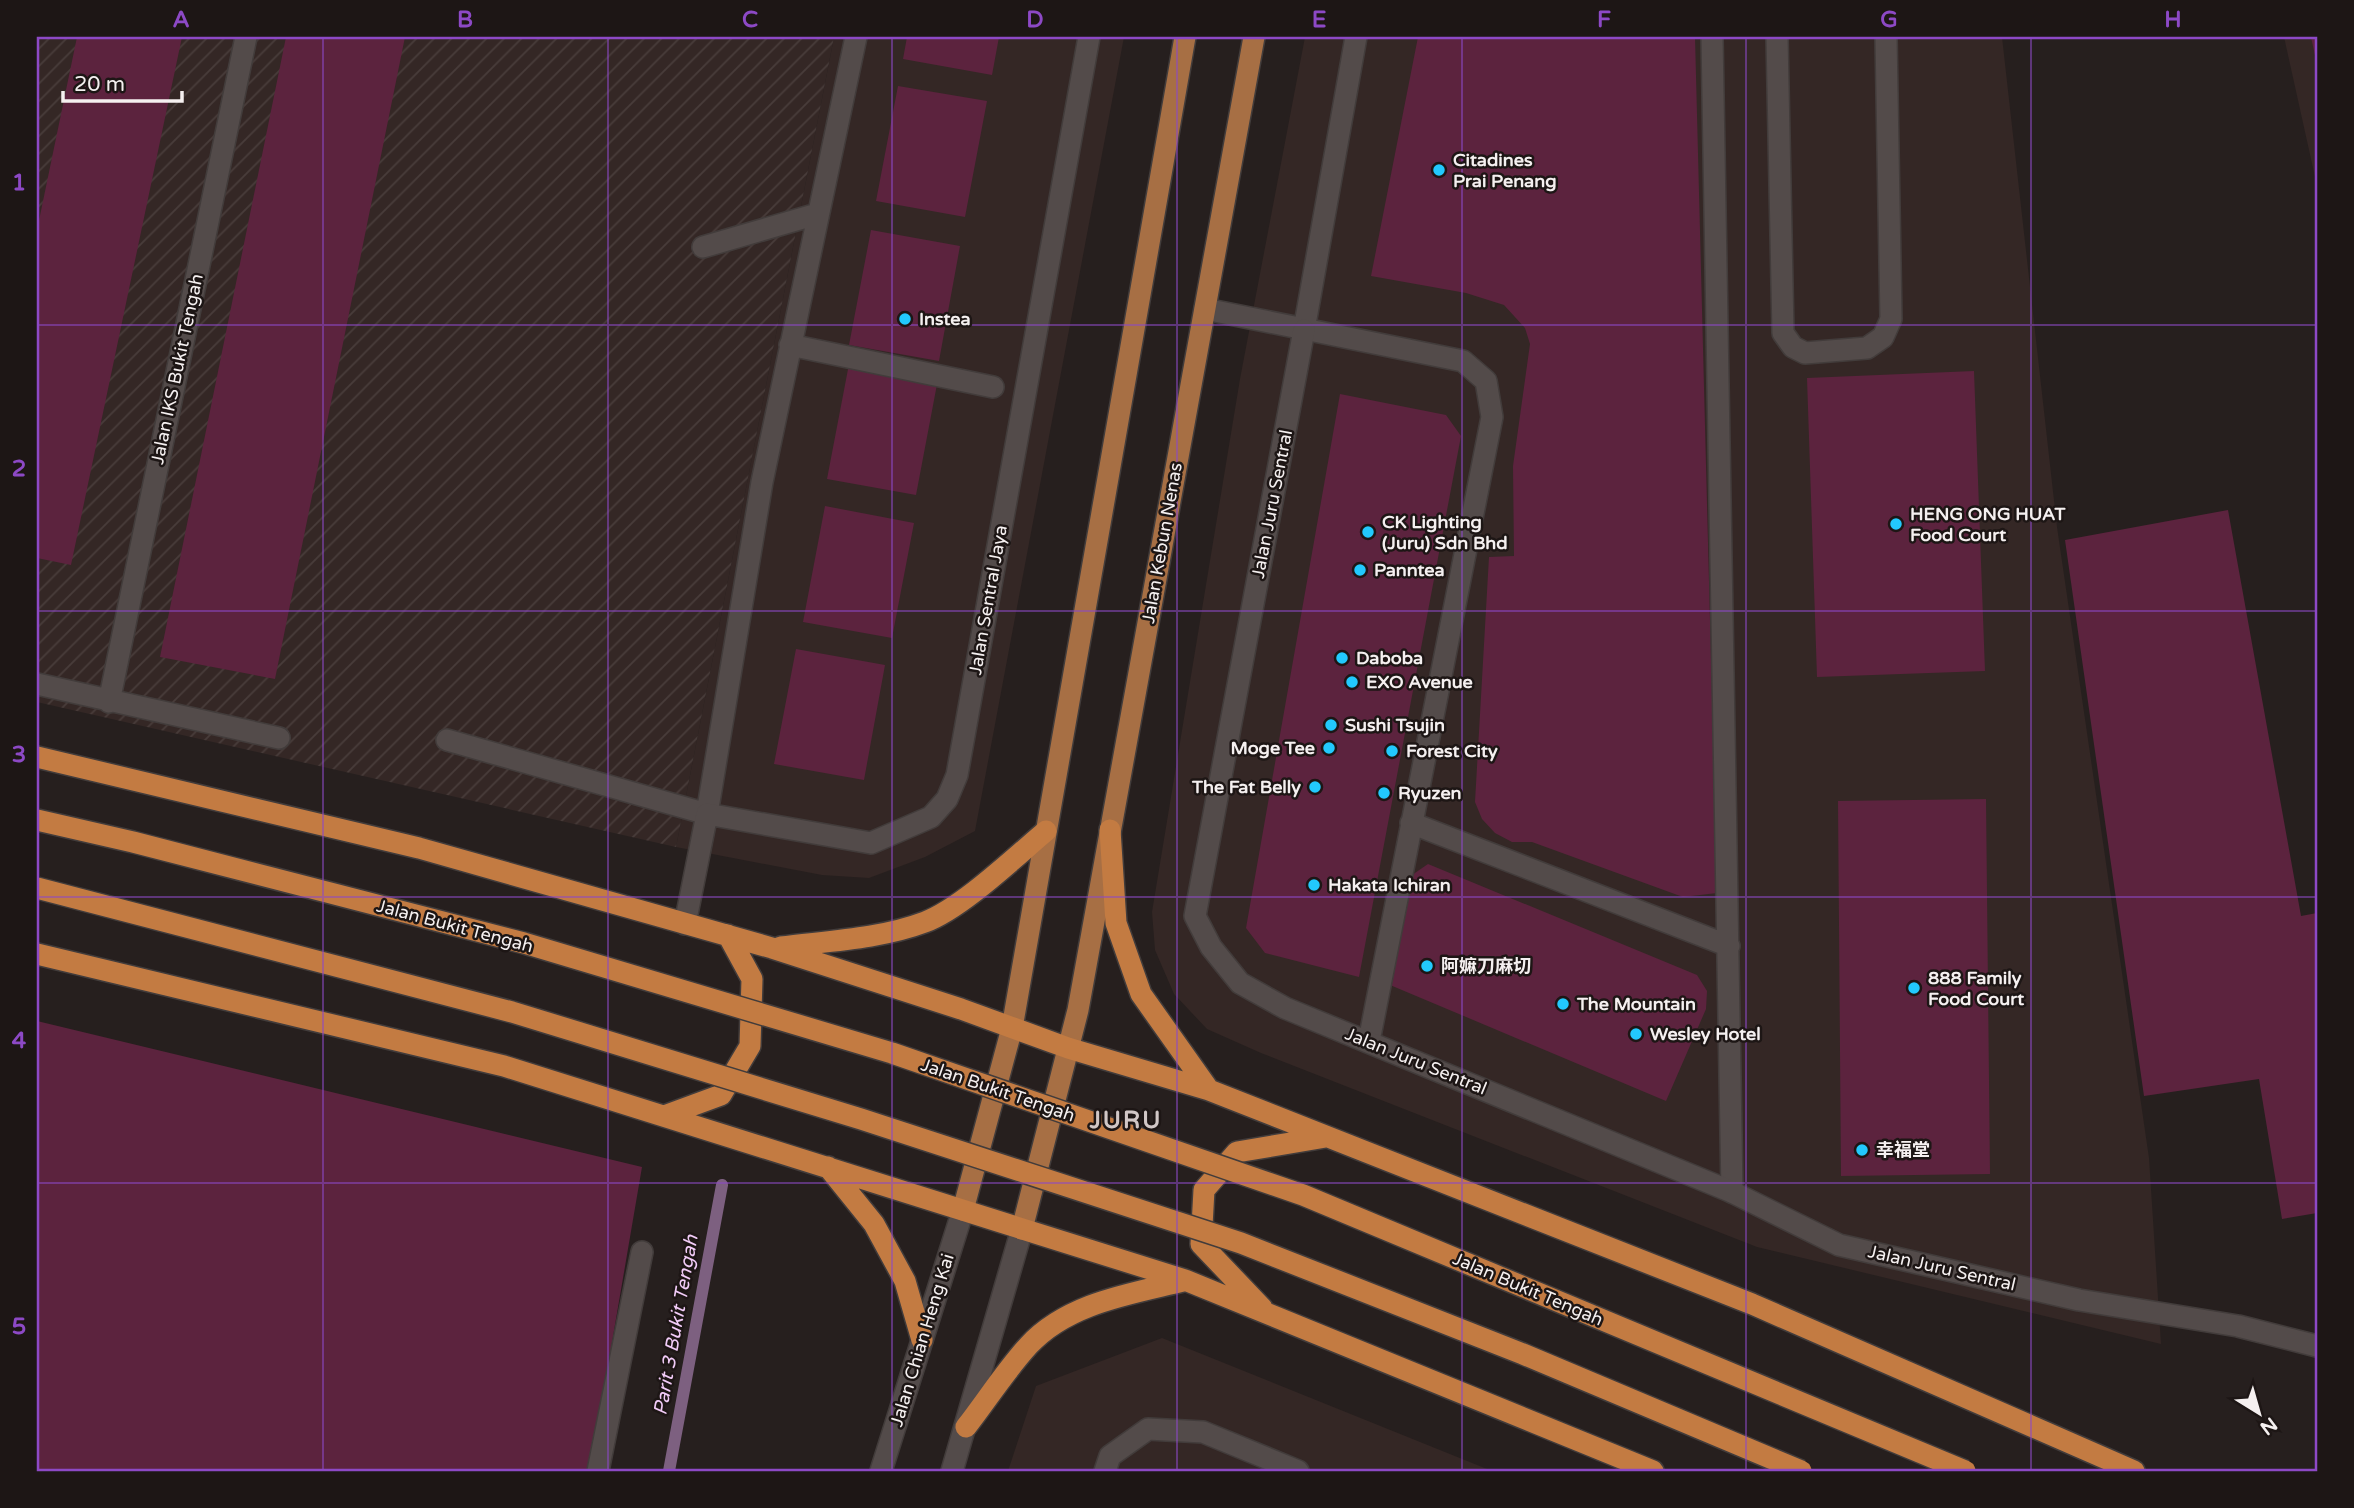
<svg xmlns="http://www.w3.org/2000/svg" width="2354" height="1508" font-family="'Varela Round','Noto Sans SC',sans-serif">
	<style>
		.built { fill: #342725 }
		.industrial { fill: url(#industrial-furrows) }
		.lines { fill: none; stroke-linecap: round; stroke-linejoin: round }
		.stream { stroke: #7d6080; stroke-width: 12 }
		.building { fill: #5c233e }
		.service-casing { stroke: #423c3b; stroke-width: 24 }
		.minor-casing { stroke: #423c3b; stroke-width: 24 }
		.secondary-casing { stroke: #423c3b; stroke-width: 24 }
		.primary-casing { stroke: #423c3b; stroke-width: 24 }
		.trunk-casing { stroke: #423c3b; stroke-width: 24 }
		.service { stroke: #534b4a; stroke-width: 21 }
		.minor { stroke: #534b4a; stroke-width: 21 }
		.secondary { stroke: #534b4a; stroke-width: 21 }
		.primary { stroke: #a76f44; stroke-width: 21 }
		.trunk { stroke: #c37b42; stroke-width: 21 }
		.trunk-bridge-casing { stroke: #423c3b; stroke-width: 24; stroke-linecap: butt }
		.trunk-bridge { stroke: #c37b42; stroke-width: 21 }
		.grid { fill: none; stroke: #8d49c6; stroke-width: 2; stroke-opacity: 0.55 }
		.poi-dot { fill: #22c9fd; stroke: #1d1615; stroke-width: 2.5 }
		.labels { text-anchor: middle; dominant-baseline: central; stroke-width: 5; stroke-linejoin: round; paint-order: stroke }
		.poi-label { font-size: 18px; font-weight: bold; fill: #f5f0f0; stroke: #1d1615; text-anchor: start }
		.street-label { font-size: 18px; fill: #f5f0f0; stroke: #1d1615 }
		.water-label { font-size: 19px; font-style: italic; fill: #f2ccf8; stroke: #1d1615 }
		.district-label { font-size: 24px; font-weight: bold; letter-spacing: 2px; fill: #d1c7c6; stroke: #1d1615 }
		.neatline { fill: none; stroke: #8d49c6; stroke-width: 2.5 }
		.grid-label { font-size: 23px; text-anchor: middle; font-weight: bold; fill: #8d49c6 }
	</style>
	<defs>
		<pattern id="industrial-furrows" width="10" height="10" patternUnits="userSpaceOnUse" patternTransform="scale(1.75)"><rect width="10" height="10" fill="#342725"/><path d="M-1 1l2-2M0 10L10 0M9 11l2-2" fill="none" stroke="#483c3a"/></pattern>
	</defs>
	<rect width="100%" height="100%" fill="#261f1e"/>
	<path class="built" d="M834,37H1124L975,831L925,857L869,878L822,875L676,847Z
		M1305,37H2002L2057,527L2149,1158L2161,1344L1757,1247L1261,1053L1207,1029L1174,994L1155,950L1152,912L1240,379Z
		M2284,37H2317V186Z
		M1162,1338L1492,1471H1008L1036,1386Z"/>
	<path class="industrial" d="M37,37H834L676,847L37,702Z"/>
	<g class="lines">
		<path class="stream" d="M669,1471L722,1185"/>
	</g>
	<path class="building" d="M77,37H182L71,565L37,558V230Z
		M286,37H405L275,679L160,657Z
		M907,37H999L992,75L903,59Z
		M1418,37H1695L1717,893L1683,897L1532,842H1512L1495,833L1482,819L1475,802L1489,557L1514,556L1513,466L1530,344L1525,328L1504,305L1466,293L1371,276Z
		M2311,37H2317V60H2316Z
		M898,86L987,101L965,217L876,201Z
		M871,230L960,246L939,361L849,345Z
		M849,364L938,379L916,495L827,479Z
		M1974,371L1985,671L1817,677L1807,378Z
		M1340,394L1446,415L1461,436L1359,977L1265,953L1246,928Z
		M825,506L914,523L892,638L803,622Z
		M2228,510L2301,916L2317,913V1213L2282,1219L2259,1079L2144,1096L2065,540Z
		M796,649L885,665L864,780L774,764Z
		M1986,799L1990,1174L1841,1176L1838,801Z
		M1428,864L1697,975L1707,991L1706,1009L1666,1101L1390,985L1412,875Z
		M37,1021L642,1167L590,1471H37Z"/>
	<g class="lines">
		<defs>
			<path id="service" d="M1712,37L1732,1192
				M1777,37L1783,333L1793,347L1805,353L1867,348L1883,337L1891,319L1886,37
				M703,247L817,214
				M1205,309L1463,361L1486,381L1492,417L1369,1041
				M1304,330L1356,37
				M790,345L993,387
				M447,740L707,814L762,482L856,37
				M1411,823L1729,946
				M598,1471L642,1252"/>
			<path id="minor" d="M1304,330L1195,916L1211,947L1240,983L1285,1008L1732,1192L1839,1245L2079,1300L2238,1326L2317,1346
				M37,684L279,738
				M109,702L246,37
				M685,924L707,814L871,843L931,817L947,799L957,775L1089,37
				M1105,1471L1110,1456L1148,1429L1203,1432L1298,1471"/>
			<path id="secondary" d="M881,1471L963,1210
				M952,1471L1022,1229"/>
			<path id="primary" d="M963,1210L1012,1028L1185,37
				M1022,1229L1078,1010L1254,37"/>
			<path id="trunk" d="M37,757L419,848L772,948L961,1009L1068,1048L1209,1090L1752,1304L2134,1471
				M1110,830L1116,923L1141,994L1209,1090
				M781,947C828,941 880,939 925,922C962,908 1015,857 1046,831
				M37,954L504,1066L1185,1280L1653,1471
				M664,1116L721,1095L750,1046L752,979L728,935
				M828,1167L874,1224L905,1281L922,1340
				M1262,1308L1201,1244L1204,1190L1237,1152L1326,1137
				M966,1427C987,1400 1006,1370 1029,1345C1068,1303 1130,1294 1183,1281"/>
		</defs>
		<use href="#service" class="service-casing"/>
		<use href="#minor" class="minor-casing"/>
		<use href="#secondary" class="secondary-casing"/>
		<use href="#primary" class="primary-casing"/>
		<use href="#trunk" class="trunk-casing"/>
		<use href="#service" class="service"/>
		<use href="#minor" class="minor"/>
		<use href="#secondary" class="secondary"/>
		<use href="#primary" class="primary"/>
		<use href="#trunk" class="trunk"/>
		<defs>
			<path id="trunk-bridge" d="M37,820L133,842L524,943L892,1053L1303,1195L1965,1471
				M37,888L512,1012L861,1119L1241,1243L1523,1354L1801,1471"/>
		</defs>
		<use href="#trunk-bridge" class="trunk-bridge-casing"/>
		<use href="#trunk-bridge" class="trunk-bridge"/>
	</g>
	<path class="grid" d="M323,37V1471M608,37V1471M892,37V1471M1177,37V1471M1462,37V1471M1746,37V1471M2031,37V1471M37,325H2317M37,611H2317M37,897H2317M37,1183H2317"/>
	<g class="poi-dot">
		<circle cx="1439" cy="170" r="7"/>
		<circle cx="905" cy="319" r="7"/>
		<circle cx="1896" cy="524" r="7"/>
		<circle cx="1368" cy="532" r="7"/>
		<circle cx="1360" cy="570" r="7"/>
		<circle cx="1342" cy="658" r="7"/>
		<circle cx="1352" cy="682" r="7"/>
		<circle cx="1331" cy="725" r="7"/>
		<circle cx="1329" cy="748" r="7"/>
		<circle cx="1392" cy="751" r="7"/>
		<circle cx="1315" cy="787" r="7"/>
		<circle cx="1384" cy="793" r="7"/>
		<circle cx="1314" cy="885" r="7"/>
		<circle cx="1427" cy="966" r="7"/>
		<circle cx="1914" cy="988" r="7"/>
		<circle cx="1563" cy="1004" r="7"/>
		<circle cx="1636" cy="1034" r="7"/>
		<circle cx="1862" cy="1150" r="7"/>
	</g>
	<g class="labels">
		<g class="poi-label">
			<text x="1453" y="160">Citadines<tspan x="1453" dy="21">Prai Penang</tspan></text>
			<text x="919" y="319">Instea</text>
			<text x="1910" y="514">HENG ONG HUAT<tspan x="1910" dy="21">Food Court</tspan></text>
			<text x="1382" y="522">CK Lighting<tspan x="1382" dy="21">(Juru) Sdn Bhd</tspan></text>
			<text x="1374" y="570">Panntea</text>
			<text x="1356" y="658">Daboba</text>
			<text x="1366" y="682">EXO Avenue</text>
			<text x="1345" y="725">Sushi Tsujin</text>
			<text x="1315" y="748" text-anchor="end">Moge Tee</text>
			<text x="1406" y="751">Forest City</text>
			<text x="1301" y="787" text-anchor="end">The Fat Belly</text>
			<text x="1398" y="793">Ryuzen</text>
			<text x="1328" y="885">Hakata Ichiran</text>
			<text x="1441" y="966">阿嫲刀麻切</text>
			<text x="1928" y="978">888 Family<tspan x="1928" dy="21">Food Court</tspan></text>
			<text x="1577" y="1004">The Mountain</text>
			<text x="1650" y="1034">Wesley Hotel</text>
			<text x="1876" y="1150">幸福堂</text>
		</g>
		<g class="street-label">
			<text transform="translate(177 369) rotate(-78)">Jalan IKS Bukit Tengah</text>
			<text transform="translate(1272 504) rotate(-79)">Jalan Juru Sentral</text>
			<text transform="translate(1162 543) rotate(-80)">Jalan Kebun Nenas</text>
			<text transform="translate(988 600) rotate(-80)">Jalan Sentral Jaya</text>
			<text transform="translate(455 926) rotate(15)">Jalan Bukit Tengah</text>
			<text transform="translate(1416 1061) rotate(22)">Jalan Juru Sentral</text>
			<text transform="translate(998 1090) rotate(19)">Jalan Bukit Tengah</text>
			<text transform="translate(1942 1268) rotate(13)">Jalan Juru Sentral</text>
			<text transform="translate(1528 1289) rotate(23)">Jalan Bukit Tengah</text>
			<text transform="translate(922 1340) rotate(-73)">Jalan Chian Heng Kai</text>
		</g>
		<g class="water-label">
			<text transform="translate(676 1325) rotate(-80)">Parit 3 Bukit Tengah</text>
		</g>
		<g class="district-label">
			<text x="1126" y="1120">JURU</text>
		</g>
	</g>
	<rect width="2354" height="1508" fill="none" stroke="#1d1615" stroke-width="77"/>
	<g transform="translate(2259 1413) rotate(143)" stroke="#1d1615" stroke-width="5" paint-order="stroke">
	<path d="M0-5L12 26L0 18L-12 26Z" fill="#f5f0f0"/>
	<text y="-10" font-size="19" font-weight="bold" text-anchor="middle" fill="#f5f0f0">N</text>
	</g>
	<path d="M63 91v10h119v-10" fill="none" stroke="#f5f0f0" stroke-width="3.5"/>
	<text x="74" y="91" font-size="21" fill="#f5f0f0" stroke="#1d1615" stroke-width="5" paint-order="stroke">20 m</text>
	<rect x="38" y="38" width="2278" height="1432" class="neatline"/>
	<g class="grid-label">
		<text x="181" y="27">A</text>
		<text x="465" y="27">B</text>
		<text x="750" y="27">C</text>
		<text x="1035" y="27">D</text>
		<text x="1319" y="27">E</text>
		<text x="1604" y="27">F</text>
		<text x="1889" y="27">G</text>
		<text x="2173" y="27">H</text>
		<text x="19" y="190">1</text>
		<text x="19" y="476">2</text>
		<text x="19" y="762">3</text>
		<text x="19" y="1048">4</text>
		<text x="19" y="1334">5</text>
	</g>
</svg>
